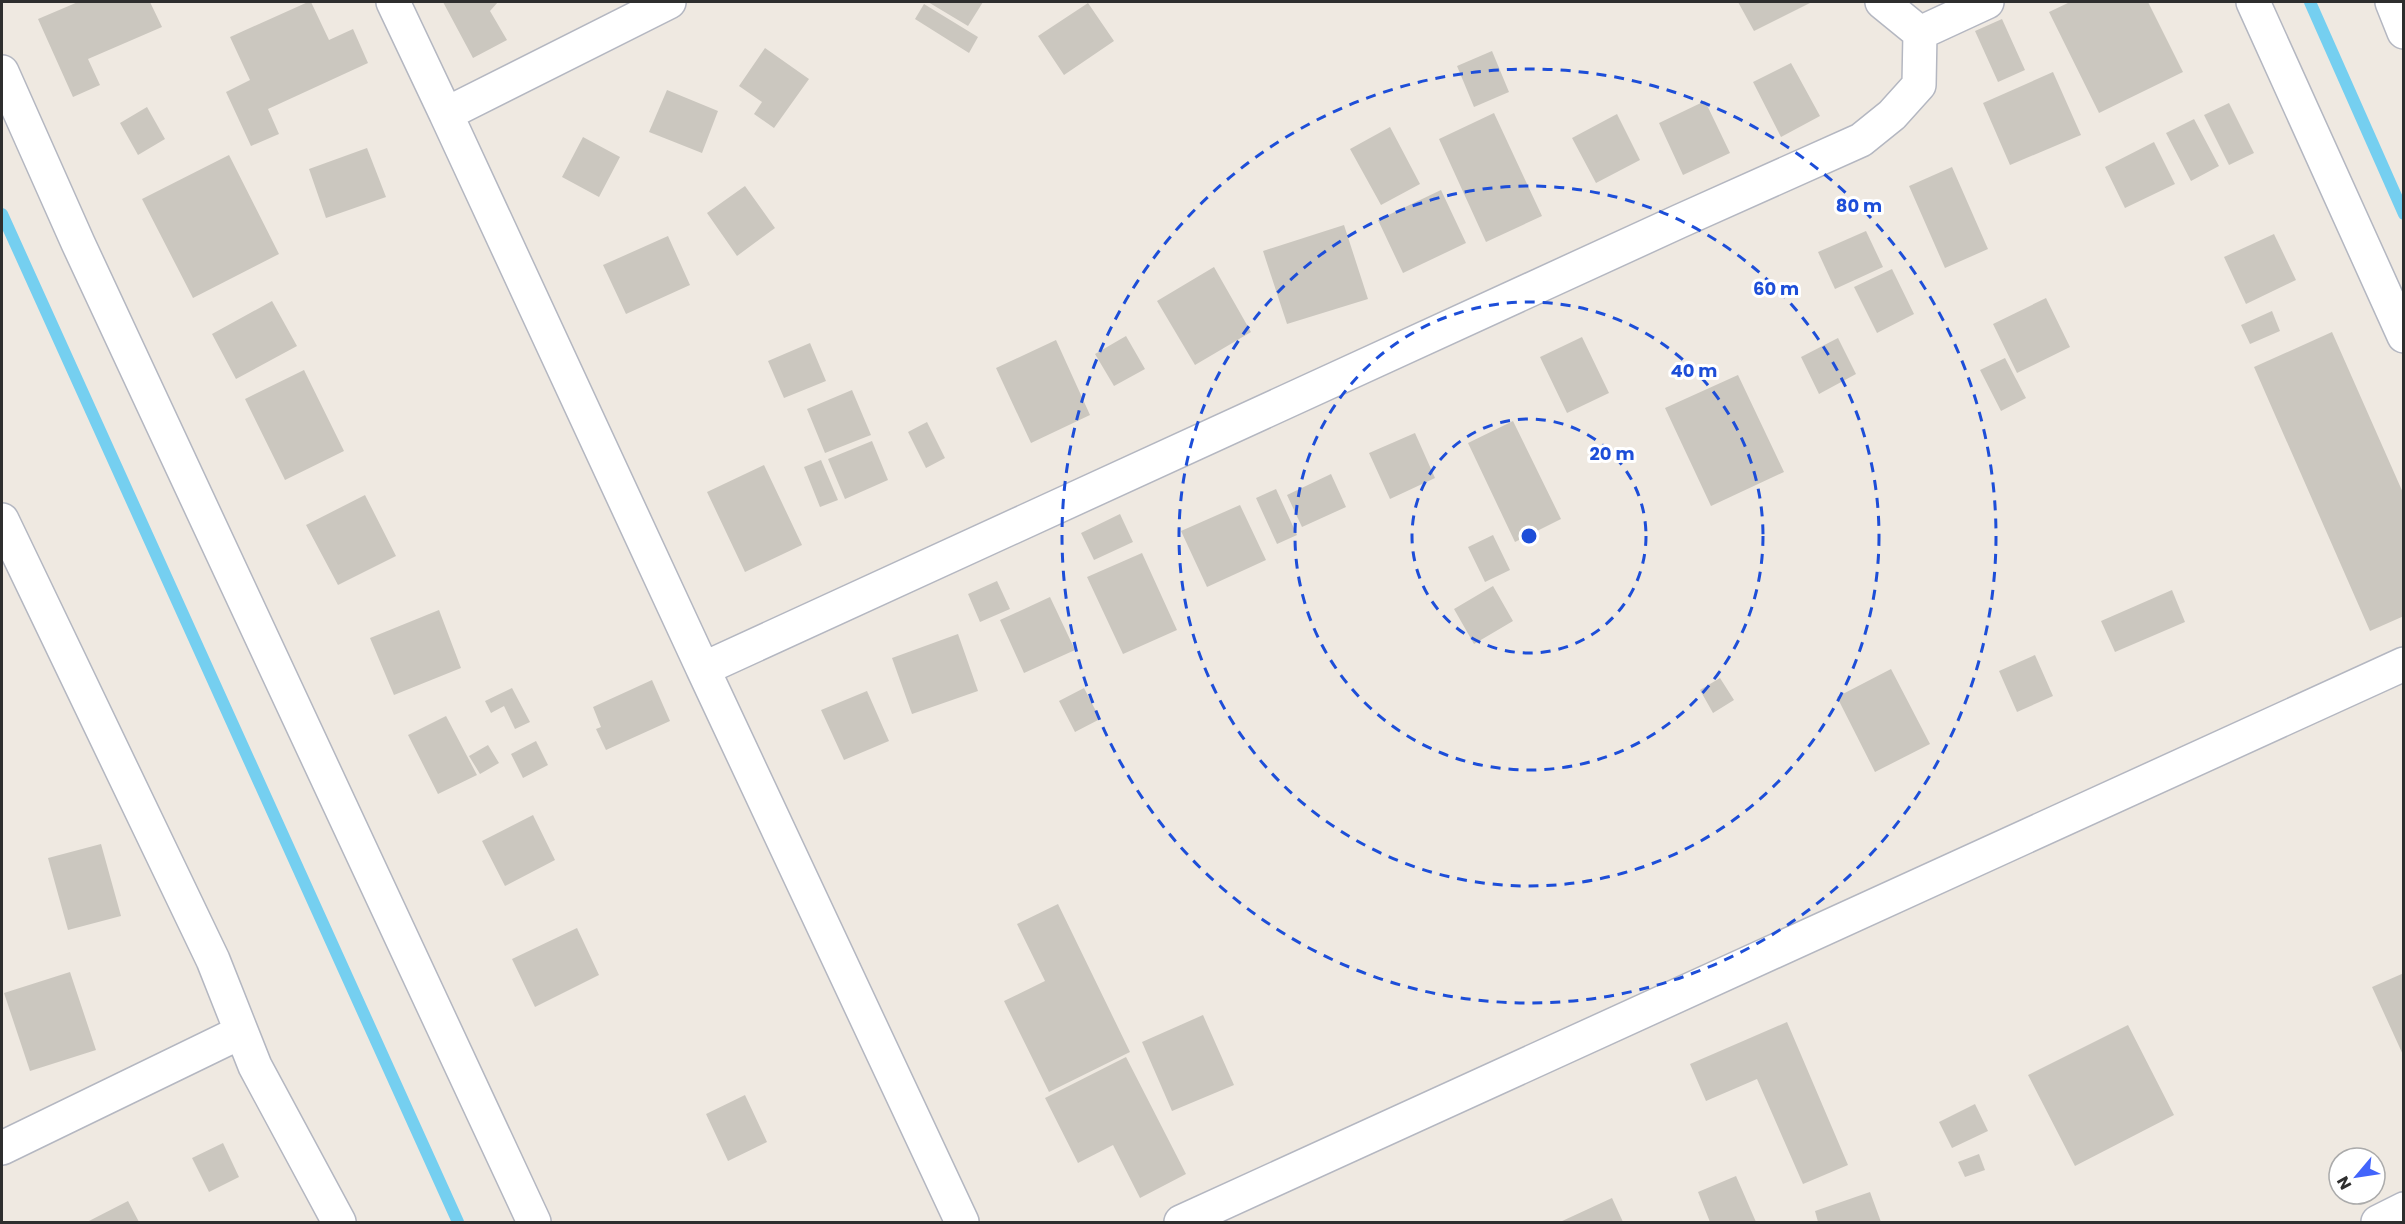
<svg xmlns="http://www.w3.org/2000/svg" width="2405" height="1224" font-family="Poppins,sans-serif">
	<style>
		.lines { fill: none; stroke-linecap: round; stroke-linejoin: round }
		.stream { stroke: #75cff0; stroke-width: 12 }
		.building { fill: #cbc7bf }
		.minor-casing { stroke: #b4b7c1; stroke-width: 36 }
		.minor { stroke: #fff; stroke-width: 33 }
		.ring { fill: none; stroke: #1d4ed8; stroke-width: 3; stroke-dasharray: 10 8 }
		.centre { fill: #1d4ed8; stroke: #fff; stroke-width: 3 }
		.ring-label { font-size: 18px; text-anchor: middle; font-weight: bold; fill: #1d4ed8; stroke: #fff; stroke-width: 6; stroke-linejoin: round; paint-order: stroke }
	</style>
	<rect width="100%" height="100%" fill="#efe9e1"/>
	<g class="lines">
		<path class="stream" d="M2310,2L2404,214
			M2,214L458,1222"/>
	</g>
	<path class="building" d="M78,2H150L162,27L88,59L100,85L73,97L38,19Z
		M308,2H311L329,40L353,29L368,63L268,109L279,134L251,146L226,92L250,80L230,37Z
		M443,2H498L490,11L507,40L473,58Z
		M928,2H983L968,26Z
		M1738,2H1812L1754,31Z
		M2070,2H2148L2183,72L2099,113L2049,12Z
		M1088,3L1114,41L1064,75L1038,36Z
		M924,4L978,37L969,53L915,19Z
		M2002,19L2025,70L1998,82L1975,31Z
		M765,48L809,79L774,128L754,114L762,102L739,86Z
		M1492,51L1509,92L1474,107L1457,66Z
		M1791,63L1820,116L1781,137L1753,82Z
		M2053,72L2081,135L2010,165L1983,103Z
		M667,90L718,111L702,153L649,132Z
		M1705,101L1730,153L1683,175L1659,123Z
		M2229,103L2254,153L2229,165L2204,115Z
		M147,107L165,139L138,155L120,123Z
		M1494,113L1542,216L1486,242L1439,139Z
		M1617,114L1640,160L1596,183L1572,138Z
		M2194,119L2219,166L2191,181L2166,133Z
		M1390,127L1420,184L1381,205L1350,149Z
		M583,137L620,157L599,197L562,177Z
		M2154,142L2175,184L2125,208L2105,167Z
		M367,148L386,197L326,218L309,169Z
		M229,155L279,254L193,298L142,199Z
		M1952,167L1988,249L1945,268L1909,186Z
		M745,186L775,228L737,256L707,213Z
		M1441,190L1466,243L1403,273L1378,220Z
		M1344,225L1368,299L1287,324L1263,251Z
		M1866,231L1883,267L1835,289L1818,252Z
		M2274,234L2296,280L2246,304L2224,257Z
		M668,236L690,285L626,314L603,265Z
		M1214,267L1251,332L1195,365L1157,301Z
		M1892,269L1914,314L1877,333L1854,287Z
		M2046,298L2070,347L2017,373L1993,324Z
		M272,301L297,346L236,379L212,334Z
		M2272,311L2280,331L2250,344L2241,325Z
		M2332,332L2404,495V616L2370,631L2254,367Z
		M1126,336L1145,369L1114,386L1095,354Z
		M1582,337L1609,393L1567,413L1540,357Z
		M1838,338L1856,374L1819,394L1801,357Z
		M1056,340L1090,415L1031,443L996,368Z
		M810,343L826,381L784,398L768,361Z
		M2005,358L2026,398L2001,411L1980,370Z
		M304,370L344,451L285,480L245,399Z
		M1738,375L1784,472L1711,506L1665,408Z
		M852,390L871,435L825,453L807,409Z
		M1513,421L1561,519L1515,542L1468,443Z
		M927,422L945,458L926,468L908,432Z
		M1415,433L1435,478L1390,499L1369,453Z
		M872,441L888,480L845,499L828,459Z
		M821,460L838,500L820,507L804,467Z
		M764,465L802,545L745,572L707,492Z
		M1331,474L1346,507L1302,527L1287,495Z
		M1276,489L1297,535L1277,544L1256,498Z
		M365,495L396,556L338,585L306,525Z
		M1240,505L1266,560L1207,587L1181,531Z
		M1120,514L1133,542L1094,560L1081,533Z
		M1493,535L1510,570L1485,582L1468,547Z
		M1142,553L1177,630L1123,654L1087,577Z
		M997,581L1010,609L980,622L968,594Z
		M1493,586L1513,621L1474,644L1454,609Z
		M2172,590L2185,622L2115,652L2101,621Z
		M1050,597L1075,650L1024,673L1000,620Z
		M439,610L461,668L394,695L370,638Z
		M958,634L978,691L912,714L892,658Z
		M2035,655L2053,696L2017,712L1999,671Z
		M1891,669L1930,744L1875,772L1837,697Z
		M1720,678L1734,700L1713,713L1700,690Z
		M652,680L670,721L606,750L596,729L601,727L593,707Z
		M512,688L530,722L515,729L504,706L491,713L485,701Z
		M1084,688L1100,719L1075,732L1059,701Z
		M867,691L889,741L844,760L821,710Z
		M446,716L477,775L438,794L408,735Z
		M536,741L548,765L523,778L511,754Z
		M488,745L499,763L480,774L469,756Z
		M533,815L555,860L505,886L482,841Z
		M101,844L121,916L68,930L48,858Z
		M1058,904L1130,1052L1049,1092L1004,1001L1045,981L1017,924Z
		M577,928L599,975L535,1007L512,959Z
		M70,972L96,1050L30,1071L4,993Z
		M2404,973V1057L2372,987Z
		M1203,1015L1234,1085L1172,1111L1142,1042Z
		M1787,1022L1848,1165L1803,1184L1757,1079L1706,1101L1690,1064Z
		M2128,1025L2174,1115L2075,1166L2028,1075Z
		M1126,1057L1186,1174L1140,1198L1113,1145L1078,1163L1045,1098Z
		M745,1095L767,1142L728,1161L706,1114Z
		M1975,1104L1988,1131L1952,1148L1939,1122Z
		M223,1143L239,1177L209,1192L192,1158Z
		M1979,1154L1985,1170L1965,1177L1958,1162Z
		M1736,1176L1756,1222H1710L1698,1192Z
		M1870,1192L1881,1222H1818L1815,1211Z
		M1612,1198L1623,1222H1560Z
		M128,1201L139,1222H87Z"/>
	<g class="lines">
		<defs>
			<path id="minor" d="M393,2L446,114
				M669,2L446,114L703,669L1680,221L1861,140L1892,115L1919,85L1920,33
				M1882,2L1920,33L1987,2
				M2253,2L2404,336
				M2392,2L2404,32
				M2,72L78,243L534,1222
				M2,520L213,960L255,1066L339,1222
				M703,669L962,1222
				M2,1148L241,1032
				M1181,1222L2404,664
				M2378,1222L2404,1209"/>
		</defs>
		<use href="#minor" class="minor-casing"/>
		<use href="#minor" class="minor"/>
	</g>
	<g class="ring">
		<circle cx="1529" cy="536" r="117"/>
		<circle cx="1529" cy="536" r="234"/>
		<circle cx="1529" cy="536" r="350"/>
		<circle cx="1529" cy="536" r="467"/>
	</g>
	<circle cx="1529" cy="536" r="9" class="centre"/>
	<g class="ring-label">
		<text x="1859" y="212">80 m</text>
		<text x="1776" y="295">60 m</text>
		<text x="1694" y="377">40 m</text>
		<text x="1612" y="460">20 m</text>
	</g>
	<rect width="2405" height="1224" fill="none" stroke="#2e2e2e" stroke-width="6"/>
	<g transform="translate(2357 1176) rotate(241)"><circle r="28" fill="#ffffff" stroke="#ababab" stroke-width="1.5"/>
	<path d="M0-4.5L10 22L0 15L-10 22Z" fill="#4264fb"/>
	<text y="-9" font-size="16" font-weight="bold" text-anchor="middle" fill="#2e2e2e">N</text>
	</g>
</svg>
